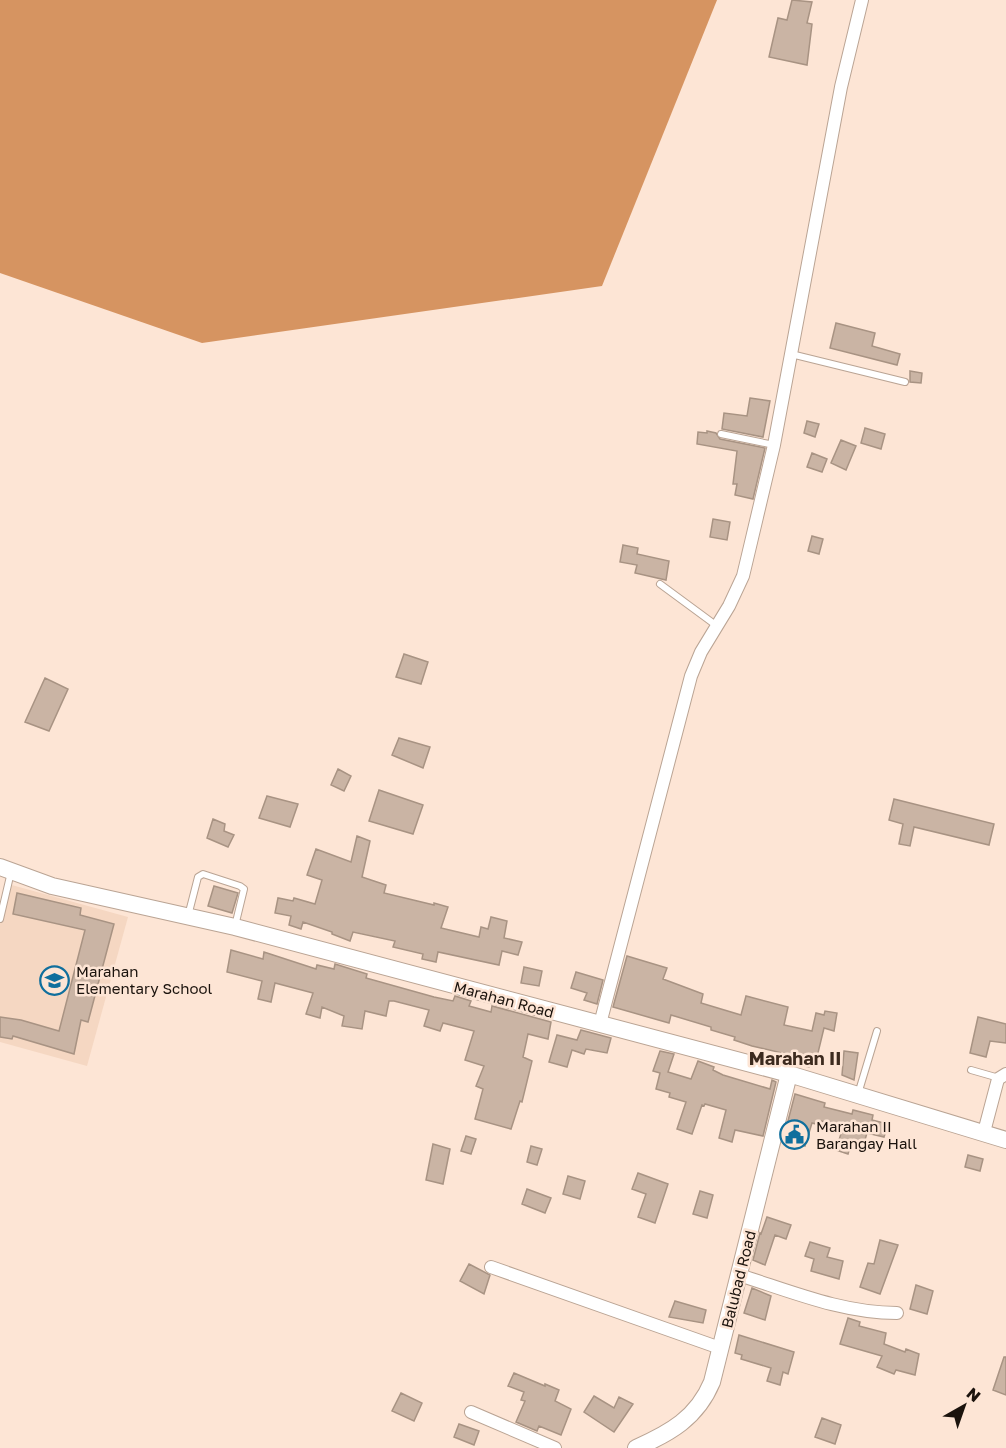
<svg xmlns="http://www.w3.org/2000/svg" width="1006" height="1448" font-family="'Golos Text',sans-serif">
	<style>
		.built { fill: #f5d7c2 }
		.forest { fill: #d69461 }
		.building { fill: #cab4a4; stroke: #a89383; stroke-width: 1.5 }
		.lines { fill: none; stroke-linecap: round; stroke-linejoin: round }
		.lane-casing { stroke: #baa494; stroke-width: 8 }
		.street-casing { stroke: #baa494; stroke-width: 14 }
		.secondary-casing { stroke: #baa494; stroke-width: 18 }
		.lane { stroke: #fff; stroke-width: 6 }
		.street { stroke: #fff; stroke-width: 12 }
		.secondary { stroke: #fff; stroke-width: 16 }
		.labels { text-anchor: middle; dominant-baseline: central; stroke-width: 5; stroke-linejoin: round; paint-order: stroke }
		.poi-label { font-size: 15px; fill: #1b130d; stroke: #fde5d5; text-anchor: start }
		.street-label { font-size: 15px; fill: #1b130d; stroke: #fde5d5 }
		.quarter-label { font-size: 18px; font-weight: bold; fill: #3c2a1e; stroke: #fde5d5 }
	</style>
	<rect width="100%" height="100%" fill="#fde5d5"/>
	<path class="built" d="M8,884L128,917L87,1066L0,1042V914Z"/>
	<path class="forest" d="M0,0H717L602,286L202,343L0,273Z"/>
	<path class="building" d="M792,0L812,2L807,23L812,24L807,65L769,57L778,18L787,20Z
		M836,323L875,333L872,346L900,354L897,365L830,348Z
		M910,371L922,373L921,383L910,382Z
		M750,398L770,401L763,437L722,429L724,413L747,416Z
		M807,421L819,424L815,437L804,433Z
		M865,428L885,434L881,449L861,443Z
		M707,431L716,433L720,439L765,448L753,499L735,495L737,484H733L737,451L697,444L698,432L707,433Z
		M841,440L856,446L846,470L831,463Z
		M812,453L827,459L822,472L807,467Z
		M713,519L730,522L727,540L710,537Z
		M812,536L823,539L819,554L808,551Z
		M623,545L638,548L637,554L669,561L666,580L635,573L637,565L620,562Z
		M404,654L428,662L421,684L396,677Z
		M45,678L68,689L49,731L25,722Z
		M399,738L430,747L423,768L392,755Z
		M338,769L351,776L344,791L331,785Z
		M379,790L423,805L413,834L369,821Z
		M267,796L298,804L290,827L259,818Z
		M894,799L994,824L989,845L914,827L910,846L899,844L903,824L889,820Z
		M213,819L225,824L224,831L234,835L228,847L207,838Z
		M357,836L370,841L362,877L386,885L384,893L434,905V903L448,907L441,928L479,937L481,927L488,929L491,917L507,921L504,938L522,942L518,955L502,951L499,965L438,952L436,962L422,959L423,954L393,947L395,941L353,932L350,941L332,934V932L303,922L301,929L289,925L291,916L275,913L278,898L293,901L294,898L315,904L322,880L307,875L316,849L351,862Z
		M214,886L238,893L232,913L208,906Z
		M17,893L81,908L80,915L114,924L88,1022L81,1020L74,1054L13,1036L12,1039L0,1037V1017L21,1020L59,1031L85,930L13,914Z
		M231,950L263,959L264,952L316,969L317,965L334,969L335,964L367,974L366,978L434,997L453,1001L455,996L471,1001L469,1006L491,1012L492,1006L551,1022L548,1039L528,1034L523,1057L532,1061L522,1102L520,1101L511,1129L475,1119L483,1089L476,1086L484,1066L465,1060L474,1031L443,1023L440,1031L424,1026L429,1010L394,1001H389L386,1016L365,1011L362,1029L342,1026L344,1016L322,1007L320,1018L306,1014L313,993L275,983L271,1002L258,999L262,981L227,972Z
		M627,956L667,968L663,979L703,994L701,1003L741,1015L746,996L788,1007L784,1025L812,1031L816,1013L824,1015L825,1011L837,1013L834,1031L824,1028L817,1057L811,1056L809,1067L798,1065L799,1057L752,1046L734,1040L735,1037L711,1030V1027L671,1015L669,1023L613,1007Z
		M524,967L542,971L539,986L521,983Z
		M576,972L603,980L597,1004L584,1000L587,993L571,988Z
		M978,1017L1006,1024V1043L990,1041L986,1057L970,1053Z
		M581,1030L611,1038L607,1053L586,1049L584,1054L572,1050L567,1067L549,1062L557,1035L577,1040Z
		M660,1051L674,1054L668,1072L691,1079L698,1061L714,1067L713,1070L723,1075L770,1089L772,1080L776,1082L763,1136L735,1130L732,1142L719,1138L726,1110L705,1104L704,1106L702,1105L692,1134L677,1129L686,1102L669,1097L670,1093L656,1089L660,1073L653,1071Z
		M844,1051L858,1053L854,1080L842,1075Z
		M795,1094L825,1103L824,1107L852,1114L853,1110L873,1115L872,1120L888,1124L884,1137L867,1133L862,1150L850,1147L848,1154L836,1150L843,1127L821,1121L820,1125L812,1123L805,1146L783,1140Z
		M466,1136L476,1139L471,1154L461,1151Z
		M433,1144L450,1149L443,1184L426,1180Z
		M531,1146L542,1149L537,1165L527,1162Z
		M968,1155L983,1159L980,1171L965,1167Z
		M638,1173L668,1184L655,1223L638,1217L646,1194L632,1189Z
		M568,1176L585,1181L580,1199L563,1194Z
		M527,1189L551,1198L545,1213L522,1204Z
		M700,1191L713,1195L707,1218L693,1214Z
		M767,1217L791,1225L786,1239L775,1235L765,1265L753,1260L760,1233L761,1234Z
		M880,1240L898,1245L880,1294L860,1287L868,1263L874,1264Z
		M810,1242L830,1248L827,1257L843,1261L839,1279L811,1271L814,1259L805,1256Z
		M469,1264L490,1275L484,1294L460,1281Z
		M916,1285L933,1291L927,1314L910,1309Z
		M752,1288L771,1296L765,1320L744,1313Z
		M675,1301L706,1310L703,1323L669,1317Z
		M848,1318L860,1322L859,1326L886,1333L884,1344L905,1352L906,1349L919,1354L915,1375L896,1370L894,1374L877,1367L882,1356L840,1344Z
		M739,1335L794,1352L788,1374L783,1372L780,1385L767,1381L771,1368L741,1359L742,1355L735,1353Z
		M1004,1357H1006V1395L993,1390Z
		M514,1373L545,1386V1384L559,1390L555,1401L571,1409L561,1435L539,1426L537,1431L516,1422L525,1401L521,1400L524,1392L508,1386Z
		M401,1393L422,1403L414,1421L392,1411Z
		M594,1396L614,1408L619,1397L633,1404L614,1432L584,1412Z
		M822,1418L841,1425L835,1444L815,1437Z
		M459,1424L479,1431L474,1445L454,1437Z"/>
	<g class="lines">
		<defs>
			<path id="lane" d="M791,354L905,382
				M721,434L774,445
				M660,584L717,626
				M188,916L198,877L203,874L240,886L244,889L235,926
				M0,919L11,872
				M971,1070L999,1078
				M858,1094L877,1031"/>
			<path id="street" d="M600,1024L691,676L701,652L729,606L743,576L748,555L774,445L841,87L862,0
				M984,1132L998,1079L1006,1074
				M491,1267L720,1348
				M739,1275C790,1291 842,1313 897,1313
				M471,1412L555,1448"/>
			<path id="secondary" d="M0,867L52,886L235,927L789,1074L1006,1140
				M636,1448C670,1433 697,1418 712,1382L789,1074"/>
		</defs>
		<use href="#lane" class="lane-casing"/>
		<use href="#street" class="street-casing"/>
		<use href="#secondary" class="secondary-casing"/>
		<use href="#lane" class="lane"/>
		<use href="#street" class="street"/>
		<use href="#secondary" class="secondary"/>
	</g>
	<defs>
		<symbol id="school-ring" viewBox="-11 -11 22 22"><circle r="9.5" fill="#fde5d5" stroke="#106f9d" stroke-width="1.5"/><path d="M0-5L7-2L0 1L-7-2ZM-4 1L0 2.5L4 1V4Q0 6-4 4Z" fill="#106f9d"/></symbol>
		<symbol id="civic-ring" viewBox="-11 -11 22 22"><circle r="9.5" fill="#fde5d5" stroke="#106f9d" stroke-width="1.5"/><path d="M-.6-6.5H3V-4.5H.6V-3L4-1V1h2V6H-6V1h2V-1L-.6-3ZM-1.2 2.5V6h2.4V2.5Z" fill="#106f9d"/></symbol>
	</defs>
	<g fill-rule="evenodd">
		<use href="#school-ring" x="38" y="964" width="33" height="33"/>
		<use href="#civic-ring" x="778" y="1118" width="33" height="33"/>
	</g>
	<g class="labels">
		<g class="poi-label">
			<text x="76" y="971">Marahan<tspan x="76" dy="17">Elementary School</tspan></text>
			<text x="816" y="1126">Marahan II<tspan x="816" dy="17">Barangay Hall</tspan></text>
		</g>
		<g class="street-label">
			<text transform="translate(504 999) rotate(15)">Marahan Road</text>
			<text transform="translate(738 1279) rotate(-76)">Balubad Road</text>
		</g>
		<g class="quarter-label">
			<text x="795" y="1058">Marahan II</text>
		</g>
	</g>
	<g transform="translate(964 1406) rotate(40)" stroke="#fde5d5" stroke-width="4.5" paint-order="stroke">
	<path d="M0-4.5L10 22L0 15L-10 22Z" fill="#1b130d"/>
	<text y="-9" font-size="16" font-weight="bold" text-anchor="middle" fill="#1b130d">N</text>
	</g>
</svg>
